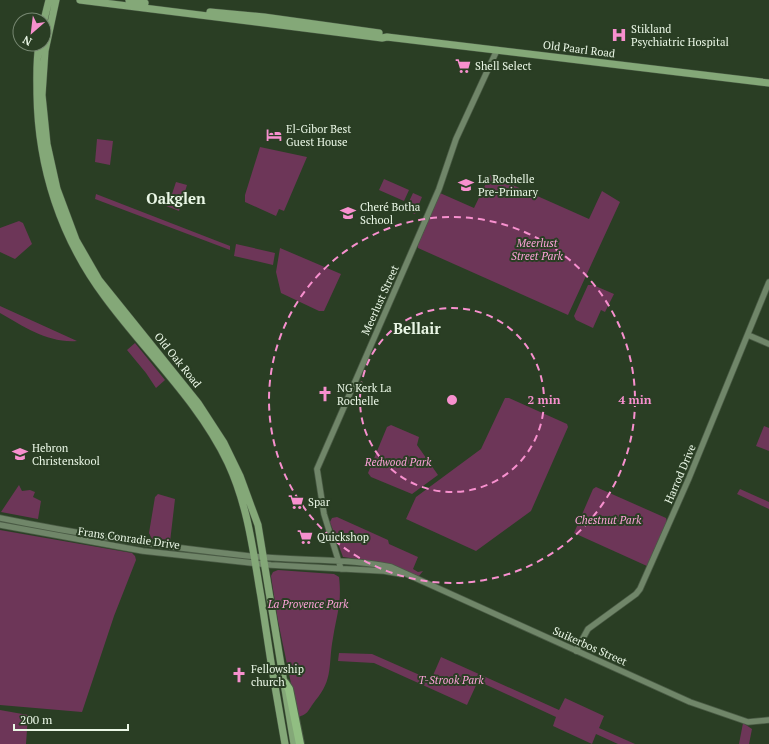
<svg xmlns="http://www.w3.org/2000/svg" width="769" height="744" font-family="'PT Serif',serif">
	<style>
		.green { fill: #6d3658 }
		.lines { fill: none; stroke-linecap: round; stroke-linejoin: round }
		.minor-casing { stroke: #4a5b45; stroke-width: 7 }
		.major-casing { stroke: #4a5b45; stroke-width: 8 }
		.highway-casing { stroke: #4a5b45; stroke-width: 10 }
		.minor { stroke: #708669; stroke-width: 5.5 }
		.major { stroke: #84a878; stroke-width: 7 }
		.highway { stroke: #91be82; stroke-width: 8 }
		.ring { fill: none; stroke: #f790ce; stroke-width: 2; stroke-dasharray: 7 5 }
		.labels { text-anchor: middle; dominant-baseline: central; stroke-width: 4; stroke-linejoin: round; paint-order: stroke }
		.poi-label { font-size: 11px; fill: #eaf7e6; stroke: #2a3e24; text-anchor: start }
		.street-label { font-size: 11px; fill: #eaf7e6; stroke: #2a3e24 }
		.park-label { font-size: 11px; font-style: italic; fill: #fca2d8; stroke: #2a3e24 }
		.district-label { font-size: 15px; font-weight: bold; fill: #eaf7e6; stroke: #2a3e24 }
		.centre { fill: #f790ce; stroke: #2a3e24; stroke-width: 2 }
		.ring-label { font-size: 12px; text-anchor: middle; font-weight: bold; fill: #f790ce; stroke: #2a3e24; stroke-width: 4; stroke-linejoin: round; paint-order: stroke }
	</style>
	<rect width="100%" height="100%" fill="#2a3e24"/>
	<path class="green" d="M97,139L113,141L110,165L95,162Z
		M260,147L307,157L284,211L279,209L276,216L245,202V195Z
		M490,175L589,219L602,191L620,202L568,315L418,248V245L440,193L474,208Z
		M384,179L409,190L404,201L379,190Z
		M176,182L187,185L179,211L161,204L166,191L172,194Z
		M413,193L422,197L415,214L405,210Z
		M96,194L230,246V250L95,199Z
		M19,221L23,223L32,244L15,259L0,252V228Z
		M236,244L275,253L273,265L234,256Z
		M280,248L341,274L324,311H319L281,293L276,272Z
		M588,285H593L614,294L605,312L601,310L593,328L576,320L574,316Z
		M0,306L77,341C47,343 25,327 0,313Z
		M135,343L165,380L156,388L146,373L127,350Z
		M505,398H509L567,424L568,427L531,511L476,551L406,519L416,497L481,449Z
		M391,425L419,437L417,445L438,475L412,494L371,477L368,473L387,427Z
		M764,426L769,428V451L756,446Z
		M19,485L22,491L30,490L35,492L33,497L41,501L38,519L1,512Z
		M596,487L666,518L667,522L647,566L574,533L593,489Z
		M740,489L769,502V509L737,494Z
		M158,494L175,499L170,542L152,539L149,533L155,497Z
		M337,517L388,540L389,544L418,557L413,569L418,572L423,571L419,576L380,562L343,557L330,522L332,518Z
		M0,530L132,553L135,556L136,560L114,616L82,712L0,705Z
		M278,570L334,574L339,577C342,603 337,613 333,638C328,664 334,679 315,701C308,710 309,714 298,717L278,621L271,576L273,572Z
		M339,653L372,654L431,680L441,657L559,710L565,698L604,716L599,728L635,744H618L596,734L592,744L553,726L556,717L478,681L467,705L374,663L338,661Z
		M0,710L28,715L26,744H0Z
		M743,723L752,729L749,744H739Z"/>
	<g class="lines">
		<defs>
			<path id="minor" d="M748,335L769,344
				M0,518C82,535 165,547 249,556C296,561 344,558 391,567L690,702L748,722L769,720
				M0,525L143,551L271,565L384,571L401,574
				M341,569L324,514L317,469L439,189L456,139L497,50
				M576,651L588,629L636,594L640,589L689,478L769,282"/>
			<path id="major" d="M56,0L45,51L42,95L47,144L57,189L76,240L99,280L198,403L224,443L240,476L258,525L294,744
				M80,0L351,34L382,38L387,37L769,83
				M129,0L145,3
				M210,12L264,17L379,33
				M44,20L49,0
				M39,44C36,61 37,77 37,94C38,168 61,238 105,297C146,353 198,400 228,463C248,506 253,551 261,597C268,646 276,695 285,744"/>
			<path id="highway" d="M285,683L289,689L300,744"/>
		</defs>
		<use href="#minor" class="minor-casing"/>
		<use href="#major" class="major-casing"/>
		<use href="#highway" class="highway-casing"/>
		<use href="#minor" class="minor"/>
		<use href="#major" class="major"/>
		<use href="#highway" class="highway"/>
	</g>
	<g class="ring">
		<circle cx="452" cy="400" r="92"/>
		<circle cx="452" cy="400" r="183"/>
	</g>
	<defs>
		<symbol id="hospital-bare" viewBox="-9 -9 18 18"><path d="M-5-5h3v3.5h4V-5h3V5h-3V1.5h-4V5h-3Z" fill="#f790ce" stroke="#2a3e24" stroke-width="2.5" paint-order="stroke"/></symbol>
		<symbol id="supermarket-bare" viewBox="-9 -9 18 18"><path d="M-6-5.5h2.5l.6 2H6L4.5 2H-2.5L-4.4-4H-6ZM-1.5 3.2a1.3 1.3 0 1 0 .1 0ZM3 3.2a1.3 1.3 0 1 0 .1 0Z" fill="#f790ce" stroke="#2a3e24" stroke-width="2.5" paint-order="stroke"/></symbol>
		<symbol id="hotel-bare" viewBox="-9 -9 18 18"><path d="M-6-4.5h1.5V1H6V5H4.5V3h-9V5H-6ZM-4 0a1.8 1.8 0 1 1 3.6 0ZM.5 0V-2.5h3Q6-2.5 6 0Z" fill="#f790ce" stroke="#2a3e24" stroke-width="2.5" paint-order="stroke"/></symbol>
		<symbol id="school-bare" viewBox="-9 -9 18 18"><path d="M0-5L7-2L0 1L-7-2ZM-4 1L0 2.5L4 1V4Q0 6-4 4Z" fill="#f790ce" stroke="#2a3e24" stroke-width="2.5" paint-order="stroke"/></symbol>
		<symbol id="church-bare" viewBox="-9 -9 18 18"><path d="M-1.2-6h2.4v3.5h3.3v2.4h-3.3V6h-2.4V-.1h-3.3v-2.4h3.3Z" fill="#f790ce" stroke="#2a3e24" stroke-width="2.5" paint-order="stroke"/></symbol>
	</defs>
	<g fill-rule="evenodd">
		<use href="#hospital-bare" x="608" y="24" width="22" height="22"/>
		<use href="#supermarket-bare" x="452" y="55" width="22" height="22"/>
		<use href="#hotel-bare" x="263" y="124" width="22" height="22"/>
		<use href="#school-bare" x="455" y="174" width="22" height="22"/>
		<use href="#school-bare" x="337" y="202" width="22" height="22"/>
		<use href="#church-bare" x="314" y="383" width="22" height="22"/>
		<use href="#school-bare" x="9" y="443" width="22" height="22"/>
		<use href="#supermarket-bare" x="285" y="491" width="22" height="22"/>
		<use href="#supermarket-bare" x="294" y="526" width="22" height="22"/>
		<use href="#church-bare" x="228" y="664" width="22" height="22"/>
	</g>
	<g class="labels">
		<g class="poi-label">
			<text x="631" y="29">Stikland<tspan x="631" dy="13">Psychiatric Hospital</tspan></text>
			<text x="475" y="66">Shell Select</text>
			<text x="286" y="129">El-Gibor Best<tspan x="286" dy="13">Guest House</tspan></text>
			<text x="478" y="179">La Rochelle<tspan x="478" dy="13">Pre-Primary</tspan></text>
			<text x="360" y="207">Cheré Botha<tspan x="360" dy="13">School</tspan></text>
			<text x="337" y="388">NG Kerk La<tspan x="337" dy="13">Rochelle</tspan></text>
			<text x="32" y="448">Hebron<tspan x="32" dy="13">Christenskool</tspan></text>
			<text x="308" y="502">Spar</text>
			<text x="317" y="537">Quickshop</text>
			<text x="251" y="669">Fellowship<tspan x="251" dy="13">church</tspan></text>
		</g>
		<g class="street-label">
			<text transform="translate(579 49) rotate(7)">Old Paarl Road</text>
			<text transform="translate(380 300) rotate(-66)">Meerlust Street</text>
			<text transform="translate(178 360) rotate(51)">Old Oak Road</text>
			<text transform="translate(680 474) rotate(-67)">Harrod Drive</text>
			<text transform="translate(129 538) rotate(8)">Frans Conradie Drive</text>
			<text transform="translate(590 646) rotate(24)">Suikerbos Street</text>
		</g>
		<g class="park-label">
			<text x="537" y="243">Meerlust<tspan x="537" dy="13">Street Park</tspan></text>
			<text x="398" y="462">Redwood Park</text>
			<text x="608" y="520">Chestnut Park</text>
			<text x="308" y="604">La Provence Park</text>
			<text x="451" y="680">T-Strook Park</text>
		</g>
		<g class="district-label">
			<text x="176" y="198">Oakglen</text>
			<text x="417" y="328">Bellair</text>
		</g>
	</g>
	<circle cx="452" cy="400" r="6" class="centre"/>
	<g class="ring-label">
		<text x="544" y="404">2 min</text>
		<text x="635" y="404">4 min</text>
	</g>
	<g transform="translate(32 32) rotate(208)"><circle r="19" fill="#2a3e24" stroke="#778872"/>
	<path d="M0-3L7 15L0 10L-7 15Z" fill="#f790ce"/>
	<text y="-6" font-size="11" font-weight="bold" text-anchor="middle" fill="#eaf7e6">N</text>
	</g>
	<path d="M14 724v6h114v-6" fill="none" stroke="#eaf7e6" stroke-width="2"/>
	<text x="20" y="724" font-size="12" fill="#eaf7e6" stroke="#2a3e24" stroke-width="3" paint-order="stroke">200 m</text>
</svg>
